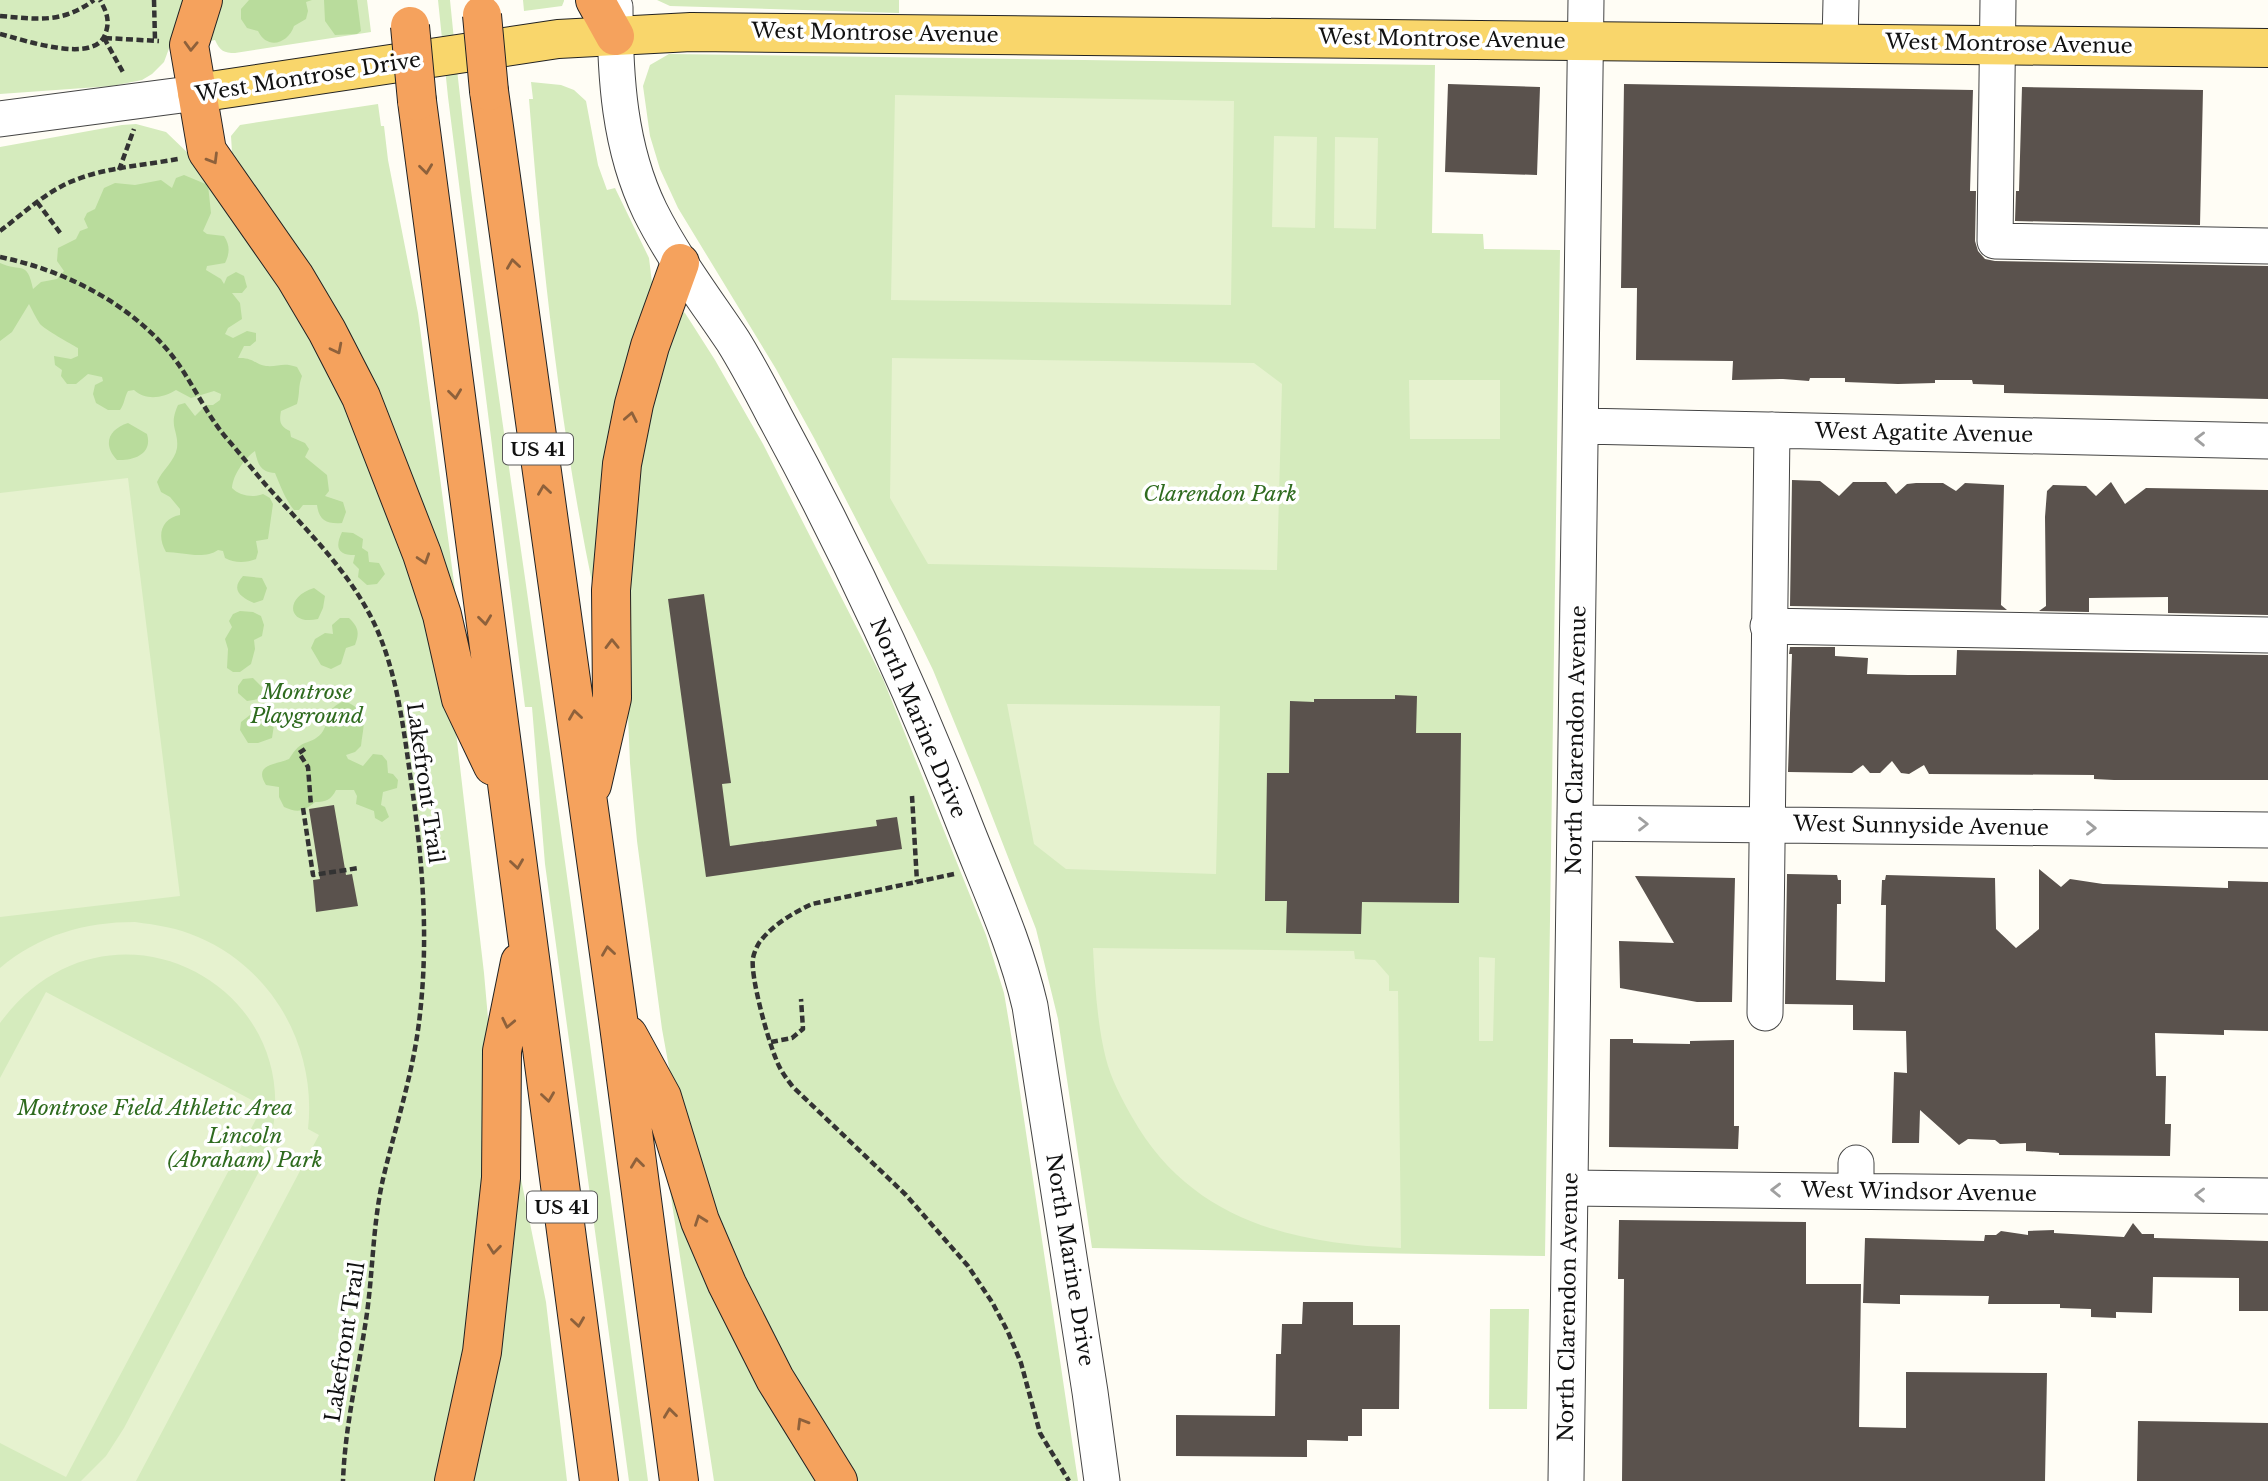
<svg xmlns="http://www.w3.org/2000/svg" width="2268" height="1481" font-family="'Libre Baskerville',serif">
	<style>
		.green { fill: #d5ebbd }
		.forest { fill: #b9dc9c }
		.pitch { fill: #e6f2cf }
		.building { fill: #5a524d }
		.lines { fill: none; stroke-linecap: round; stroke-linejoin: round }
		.minor-casing { stroke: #444; stroke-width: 37 }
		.major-casing { stroke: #222; stroke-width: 40 }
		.highway-casing { stroke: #222; stroke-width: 40 }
		.path { stroke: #333; stroke-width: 4.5; stroke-dasharray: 7 3.5; stroke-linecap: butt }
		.minor { stroke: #fff; stroke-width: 35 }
		.major { stroke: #f9d66b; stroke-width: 38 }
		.highway { stroke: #f5a25d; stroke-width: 38 }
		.highway-bridge-casing { stroke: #222; stroke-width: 40; stroke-linecap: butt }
		.highway-bridge { stroke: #f5a25d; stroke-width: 38 }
		.oneway { stroke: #8e613b }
		.oneway2 { stroke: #a0a0a0 }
		.labels { text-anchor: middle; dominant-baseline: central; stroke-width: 7; stroke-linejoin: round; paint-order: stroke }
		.shield { fill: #fff; stroke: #585858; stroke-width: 2 }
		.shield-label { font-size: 19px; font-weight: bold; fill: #111 }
		.street-label { font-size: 21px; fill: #111; stroke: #fff }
		.park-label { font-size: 21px; font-style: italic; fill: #2f6b1f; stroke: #fff }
	</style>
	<rect width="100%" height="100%" fill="#fffdf5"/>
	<path class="green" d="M0,0H187L164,62L152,74L142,80L112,86L0,94Z
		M216,0H367L371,32L235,53C224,53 220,51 215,40L205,42Z
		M438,0H450C471,222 506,442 537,662C576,935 612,1208 648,1481H629L545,864L532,707H525L448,97Z
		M523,0H564V1L562,6L524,11Z
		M657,0H899V13L670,6Z
		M669,54L1435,65L1432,233L1483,234L1484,249L1560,250L1545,1256L1092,1248L1058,1019L1036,929L978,780L933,670L915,633L814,438L776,369L678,208L660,169L650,136L643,86L650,65Z
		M531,82L561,85L574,90L586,101L598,165L607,190L615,188L649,258L653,291L594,592C560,429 542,265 529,99H533Z
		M378,104L381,126H384L388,160L418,313L457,605L224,154L232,152L231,136L240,125Z
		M136,124L166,132L192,157L268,261L339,384L386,493L454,715L484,973L490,1041L480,1271L440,1481H0V147L122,125Z
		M681,311L685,313L715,360L763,444L883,679L986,935L1004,993L1014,1052L1078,1481H857L814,1415L736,1266L672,1084L662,1029L637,841L630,763L626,669L627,605L646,413Z
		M668,1177L824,1481H714Z
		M521,1179L546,1302L567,1481H467L514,1180Z
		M1490,1309H1529L1527,1409H1489Z"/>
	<path class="forest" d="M249,0H312L306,2L308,11L306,19L294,26C288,44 267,50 258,31L247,28L241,19V9Z
		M324,0H357L361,31L357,34L335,35L325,21Z
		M184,175L208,185L211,213L203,231L207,234L224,236C230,245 230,253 225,263L207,266L206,270L221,279L224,284L227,277L236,272L244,276L247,287L242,293H232L240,303L242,319L228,328L225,334L233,338L247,331L256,333V341L250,346H244L238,358C253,357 256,365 266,366C279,367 282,362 297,367L302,376C298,386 300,394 297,404L281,411C279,422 280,426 290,431L291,437L305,443L309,449L305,457L327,475L329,491L325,496L343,502L346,512L342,523C327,524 319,521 317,505H303L299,510H294C285,499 281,487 275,473C260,472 258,464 255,451C244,459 233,475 232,488C239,496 254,498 263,494L270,498L273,504L268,539L256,541L258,552L256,559C246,563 234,563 225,558L223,551L218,550C204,560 182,552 166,552C156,535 162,518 180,515V509L170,497L161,492L157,482C162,470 175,461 177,448C179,430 168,427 178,405L185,403L195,416L206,405H213L220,400L221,394L214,391L191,398L176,390C163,398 146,401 134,390L128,391C124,398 125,403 120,410H108L96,403L93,394L95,385L103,381L102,377L88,374L76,384H67L61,376L62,370L55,365L54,356L71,359L78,356V348C71,344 44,329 40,324C36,318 32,310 29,304L12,332L0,341V263C21,273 27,259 33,289L41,282L57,279L64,271L57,261L58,248L76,239L80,231L88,228L84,219L87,213L95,209L104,188L115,183L135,185L161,180L172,188L176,178Z
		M128,423L147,434C153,454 134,461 117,460C102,444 109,429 128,423Z
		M342,532L353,533L363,539L362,548L368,552L369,562L379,563L385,574L377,584L367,585L358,577L359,569L353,563L355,555C337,555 335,547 342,532Z
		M243,576L262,578L267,588L263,600L254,603C241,597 230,590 243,576Z
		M314,588L325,596L323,608L318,619C287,626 284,597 314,588Z
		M240,611L253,612L261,616L264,625L262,636L254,640L255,649L251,664L240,672H233L227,668L228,649L225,639L232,627L229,621L233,614Z
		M340,618H349C358,627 360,632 355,645L346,648L341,664L331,669L321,665L311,648L315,639L325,633L333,634L332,625Z
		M253,678L265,690L264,698L247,701L238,693V686L243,679Z
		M344,701C371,711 363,725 361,746L355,752L346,755L348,759L363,766L373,754L382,755L387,761L388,773L393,774L398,780L397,788L383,792L381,805L385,807L389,817L382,822L375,818L374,811L356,804L357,796L354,790H336C331,800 326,802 315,802C304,812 297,813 284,807L279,797V787L266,785C253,764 275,765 289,759C293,753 297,746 305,743C311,741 319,738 323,731C332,716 324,710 344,701Z
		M250,715L267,719L274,725L272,738L258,743H248L240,730L241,722Z"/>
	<path class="pitch" d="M895,95L1234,101L1231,305L891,300Z
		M1274,136L1317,137L1315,228L1272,227Z
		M1335,137L1378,138L1376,229L1334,228Z
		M892,358L1254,363L1282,384L1277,570L928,564L890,498Z
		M1409,380H1500V439H1410Z
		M128,478L180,896L0,917V493Z
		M1007,704L1220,706L1216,874L1066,869L1034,844Z
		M135,922C157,925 178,928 198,937C274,969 317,1049 308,1129L319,1135L136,1481H81L106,1456L124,1428L263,1164C329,994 111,872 0,1023V968C39,935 85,922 135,922Z
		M1093,948L1354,951L1355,959L1375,960L1389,976V991H1398L1401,1248C1291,1244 1190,1220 1132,1117C1122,1099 1111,1079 1106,1059C1097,1023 1095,985 1093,948Z
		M1479,957L1495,958L1493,1041H1479Z
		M46,992L263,1106L66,1477L0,1443V1078Z"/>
	<path class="building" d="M1448,84L1540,87L1537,175L1445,172Z
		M1624,84L1973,90L1970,191H1976L1975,241L1978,251L1985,259L1995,261L2268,266V399L2004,393V385L1973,384L1972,380H1935V383L1898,384L1845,382V378H1810L1809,381L1783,379L1732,380L1733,361L1636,360L1637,288H1621Z
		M2022,87L2203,90L2200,225L2015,221L2016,191H2019Z
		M1792,480L1820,481L1839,496L1853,482H1886L1896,494L1907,484L1916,483H1943L1956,491L1965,483L2004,485L2001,605L2007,610L1790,606Z
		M2111,482L2125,504L2146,488L2268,490V615L2168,613V597L2089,598V612L2039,611L2046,606L2045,517L2047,491L2053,485L2086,486L2096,496Z
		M704,594L731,783L722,784L730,846L877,826L876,820L897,817L902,849L706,877L668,599Z
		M1790,647H1835V656L1868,658L1867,674L1908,675H1956L1957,650L2268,655V780H2114L2094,779V775L1929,774L1924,765L1909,774L1901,773L1892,761L1880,773H1870L1863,765L1852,773L1788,772L1792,654H1789Z
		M1395,695L1417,696L1416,733H1461L1459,903L1362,902L1361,934L1286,933L1287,901H1265L1267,773H1289L1290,701L1314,702V699H1395Z
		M334,805L346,875L352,874L358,906L316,912L313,880L320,879L309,809Z
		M2039,869L2061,887L2070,879L2103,884L2228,888V881L2268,882V1031L2224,1030V1035L2155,1033L2156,1076H2166L2165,1124H2171L2170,1156L2059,1155V1153L2026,1151V1143L2000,1144L1995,1140L1968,1139L1959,1145L1920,1110L1919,1143H1892L1894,1072L1907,1073L1906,1031L1853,1030V1005L1785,1004L1787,874L1837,875L1838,880H1841V904H1837L1836,980L1885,982L1886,905H1881L1882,880H1885L1886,875L1995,878L1996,929L2016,948L2039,929Z
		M1635,876L1735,878L1732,1002H1697L1620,988L1619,941L1674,943Z
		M1610,1039H1633V1043L1690,1044V1041L1734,1040V1126H1739L1738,1149L1609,1147Z
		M1619,1220L1806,1222V1284H1861L1859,1427L1906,1428V1372L2047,1373L2045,1481H1622L1624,1279H1618Z
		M2133,1223L2142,1234H2154V1238L2268,1241V1311H2239V1278L2153,1277L2152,1313L2116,1312V1318L2091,1317V1309L2060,1308V1304H1988L1989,1296L1900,1295V1304L1863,1303L1865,1238L1984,1241L1985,1235H1996L2001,1231L2028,1235V1231L2054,1230V1233L2124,1237Z
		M1303,1302H1353V1325H1400L1399,1409H1362V1436H1348V1441L1307,1440V1457L1176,1456V1415L1275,1416L1276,1354H1281L1282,1324H1302Z
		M2138,1421L2268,1423V1481H2137Z"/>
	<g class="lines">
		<defs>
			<path id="minor" d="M1998,0L1995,241L2268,246
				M615,7C615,76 619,147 650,211C673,257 704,298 733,341C748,365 762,392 775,417C848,551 912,689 967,831C990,889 1016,946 1030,1006L1090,1392L1102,1481
				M1840,42L1841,0
				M0,119L197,93
				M1581,426L2268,441
				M1768,626L2268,635
				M1575,823L2268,830
				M1765,1013L1772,430
				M1570,1188L2268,1196
				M1856,1191V1163
				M1566,1481L1586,0"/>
			<path id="major" d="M197,93L558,39L691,32L2268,48"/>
			<path id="highway" d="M203,0L189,45L207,151L295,277L327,331L361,397L422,554L442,615L461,699L493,766
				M595,0L615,36
				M489,91L618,1018L679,1481
				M417,101L599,1481
				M592,785L612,698L611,590L622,464L634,404L650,346L680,263
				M628,1035L662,1097L700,1221L727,1284L775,1379L838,1481
				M454,1481L482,1352L501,1178L502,1051L520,962"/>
		</defs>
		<use href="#minor" class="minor-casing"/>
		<use href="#major" class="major-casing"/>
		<use href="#highway" class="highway-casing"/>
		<path class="path" d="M154,0L155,40
			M0,16C37,19 62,24 94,0
			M0,34C25,40 97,66 106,32C110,19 106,11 100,0
			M104,38L124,74
			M105,38L159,41
			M119,170L134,129
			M37,202L61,234
			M0,231C20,216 39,198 62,186C96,168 140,166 178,159
			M0,257C63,270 128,302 170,353C192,380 205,414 229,441C241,455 253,470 265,484C304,528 348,569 374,623C396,669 403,724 410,774C422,854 429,933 420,1014C414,1071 396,1124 383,1179C373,1223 373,1269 367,1313C359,1369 345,1424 343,1481
			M305,749L299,753L308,767L311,806
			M912,796L917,882
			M303,808L313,875L359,868
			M954,874L812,904C793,913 772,925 759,943C757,946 754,953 753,958C750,976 768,1040 776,1059C780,1070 786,1078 793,1087L906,1195L968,1266L992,1302L1008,1332L1021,1363L1040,1433L1069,1481
			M771,1042L792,1038L803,1029L801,999"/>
		<use href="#minor" class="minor"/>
		<use href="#major" class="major"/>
		<use href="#highway" class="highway"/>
		<defs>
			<path id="highway-bridge" d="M482,15L489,91
				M410,26L417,101"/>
		</defs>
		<use href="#highway-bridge" class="highway-bridge-casing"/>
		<use href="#highway-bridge" class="highway-bridge"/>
	</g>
	<defs><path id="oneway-chevron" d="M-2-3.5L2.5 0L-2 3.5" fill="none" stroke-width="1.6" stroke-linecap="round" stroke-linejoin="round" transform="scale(1.75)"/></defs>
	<g class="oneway">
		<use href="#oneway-chevron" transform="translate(191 46) rotate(92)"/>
		<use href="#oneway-chevron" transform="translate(213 159) rotate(59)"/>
		<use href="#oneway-chevron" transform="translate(426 169) rotate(83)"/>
		<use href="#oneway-chevron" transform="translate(513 264) rotate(-98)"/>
		<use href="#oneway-chevron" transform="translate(337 349) rotate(63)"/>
		<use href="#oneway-chevron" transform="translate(455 394) rotate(83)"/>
		<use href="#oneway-chevron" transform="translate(631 417) rotate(-79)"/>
		<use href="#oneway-chevron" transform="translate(544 490) rotate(-98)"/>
		<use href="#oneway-chevron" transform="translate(424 559) rotate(72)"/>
		<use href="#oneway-chevron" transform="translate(485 620) rotate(83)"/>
		<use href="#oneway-chevron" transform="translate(612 644) rotate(-91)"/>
		<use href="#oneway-chevron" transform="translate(575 715) rotate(-98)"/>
		<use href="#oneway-chevron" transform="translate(517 864) rotate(82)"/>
		<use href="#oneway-chevron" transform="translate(608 951) rotate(-98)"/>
		<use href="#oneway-chevron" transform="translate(508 1023) rotate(102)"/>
		<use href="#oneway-chevron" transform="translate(548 1097) rotate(82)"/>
		<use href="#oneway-chevron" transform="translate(637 1163) rotate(-97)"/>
		<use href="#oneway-chevron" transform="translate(700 1220) rotate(-110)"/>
		<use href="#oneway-chevron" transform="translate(494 1249) rotate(96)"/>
		<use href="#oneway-chevron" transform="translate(578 1322) rotate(82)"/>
		<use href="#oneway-chevron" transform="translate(670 1413) rotate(-97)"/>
		<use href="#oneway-chevron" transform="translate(802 1423) rotate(-121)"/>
	</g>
	<g class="oneway2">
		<use href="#oneway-chevron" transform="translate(2200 439) rotate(-179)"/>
		<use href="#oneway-chevron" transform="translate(1643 824)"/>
		<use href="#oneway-chevron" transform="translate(2091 828) rotate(1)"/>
		<use href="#oneway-chevron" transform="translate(1776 1190) rotate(-179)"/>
		<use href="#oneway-chevron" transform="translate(2200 1195) rotate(-179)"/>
	</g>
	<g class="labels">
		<g class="shield">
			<rect x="503" y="433.5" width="70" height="31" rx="5"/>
			<rect x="527" y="1191.5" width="70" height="31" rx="5"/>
		</g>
		<g class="shield-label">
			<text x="538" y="449">US 41</text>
			<text x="562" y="1207">US 41</text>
		</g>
		<g class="street-label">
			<text transform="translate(875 33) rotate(1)">West Montrose Avenue</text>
			<text transform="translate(1442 39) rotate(1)">West Montrose Avenue</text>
			<text transform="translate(2009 44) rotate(1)">West Montrose Avenue</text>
			<text transform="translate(308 77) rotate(-9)">West Montrose Drive</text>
			<text transform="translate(1924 433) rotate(1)">West Agatite Avenue</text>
			<text transform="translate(918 718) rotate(67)">North Marine Drive</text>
			<text transform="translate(1576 740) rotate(-89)">North Clarendon Avenue</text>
			<text transform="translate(425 783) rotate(82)">Lakefront Trail</text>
			<text transform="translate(1921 826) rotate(1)">West Sunnyside Avenue</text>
			<text transform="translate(1919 1192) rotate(1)">West Windsor Avenue</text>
			<text transform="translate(1070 1260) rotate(81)">North Marine Drive</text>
			<text transform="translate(1568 1307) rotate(-89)">North Clarendon Avenue</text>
			<text transform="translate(345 1342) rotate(-81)">Lakefront Trail</text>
		</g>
		<g class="park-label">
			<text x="1220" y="494">Clarendon Park</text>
			<text x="307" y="692">Montrose<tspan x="307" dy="24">Playground</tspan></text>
			<text x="155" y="1108">Montrose Field Athletic Area</text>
			<text x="245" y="1136">Lincoln<tspan x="245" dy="24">(Abraham) Park</tspan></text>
		</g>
	</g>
</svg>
